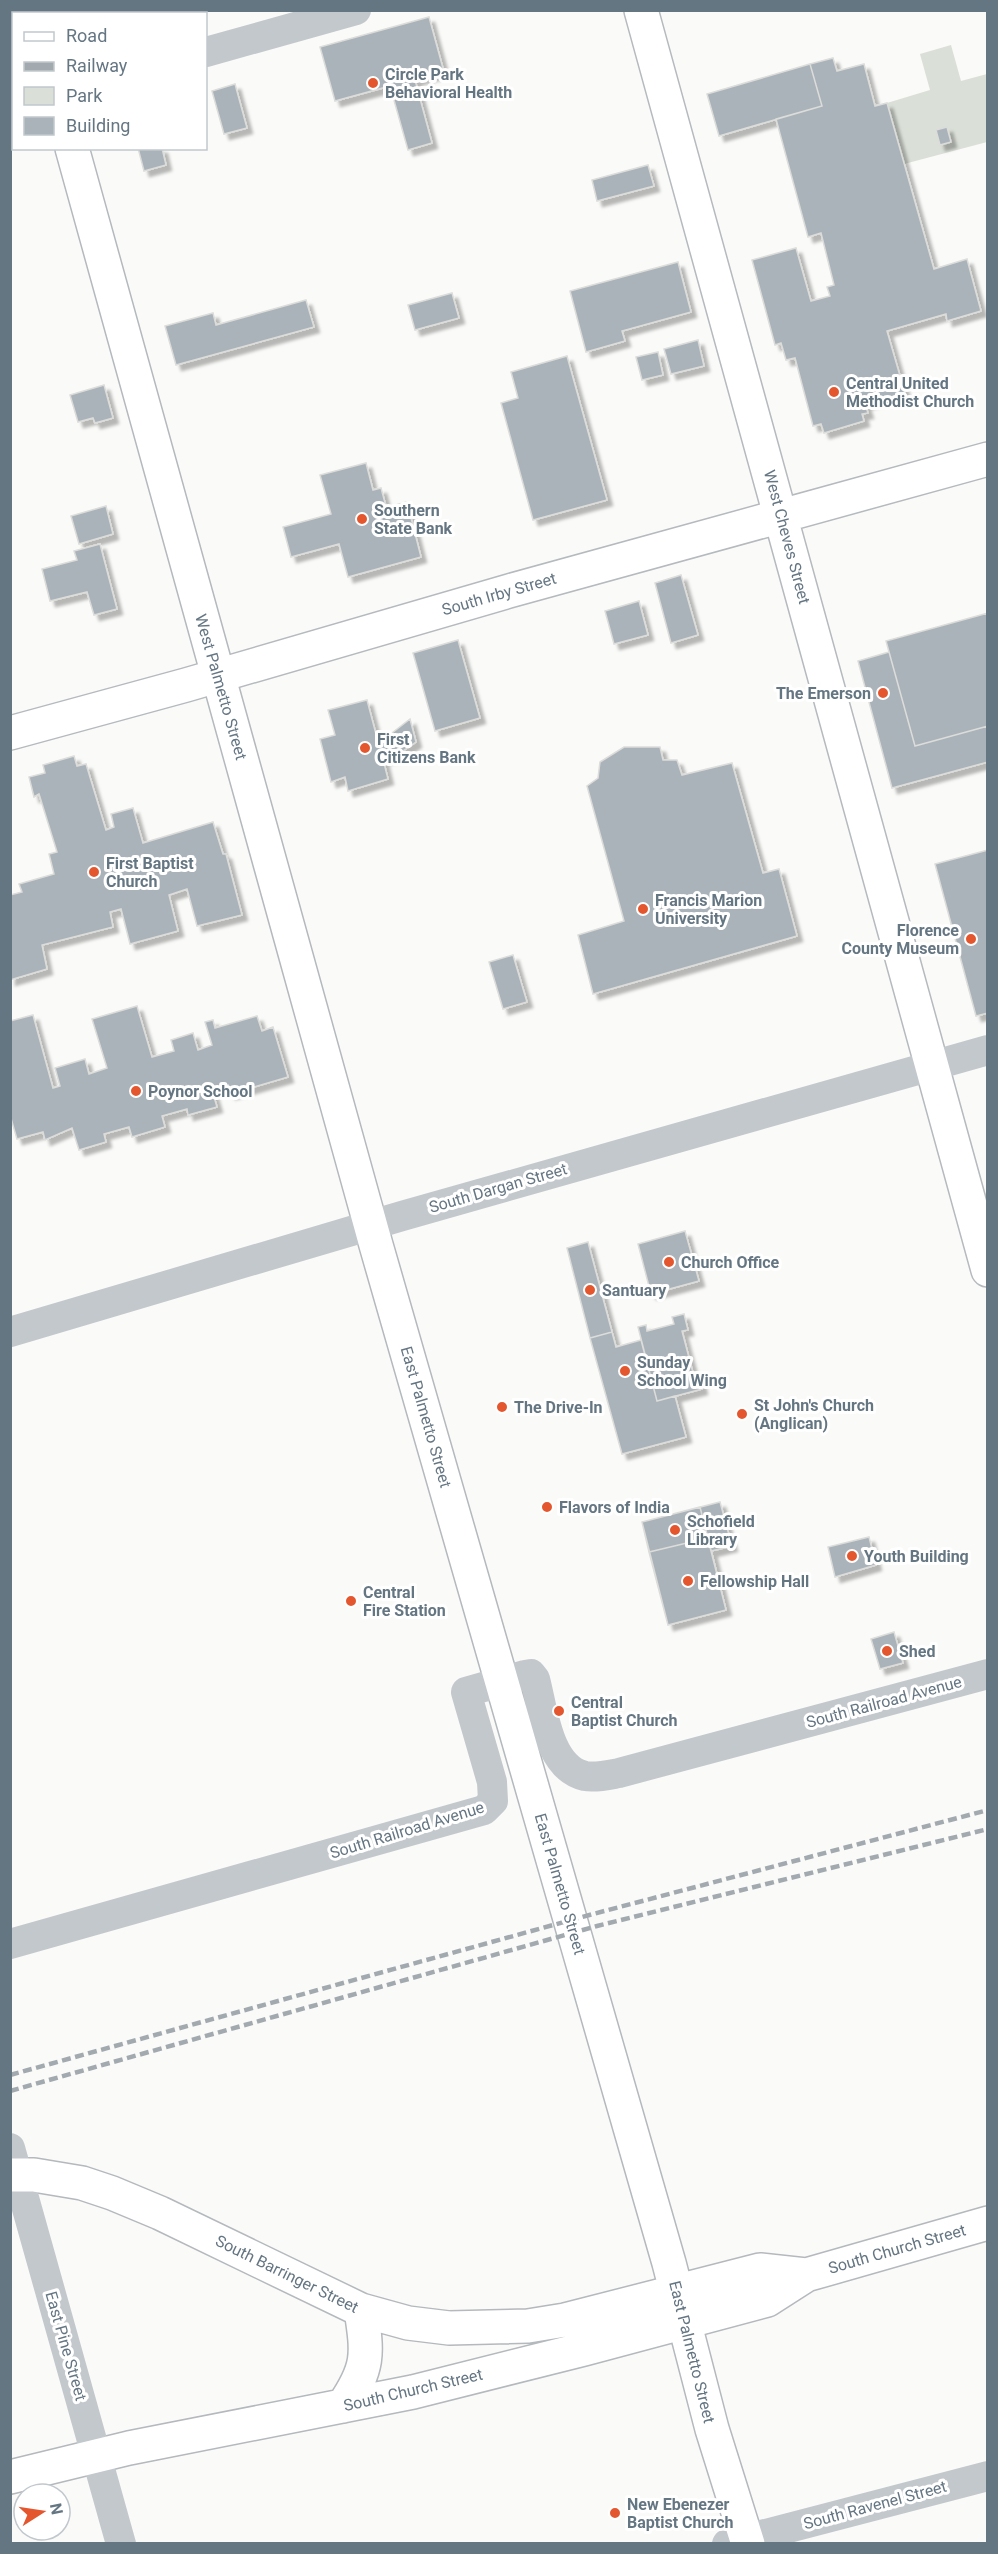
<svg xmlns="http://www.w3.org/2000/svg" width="998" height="2554" font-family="Roboto,sans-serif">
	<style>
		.green { fill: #dadfd7 }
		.building { fill: #aab3b9; stroke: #dcdcda; stroke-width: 1.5; filter: url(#shadow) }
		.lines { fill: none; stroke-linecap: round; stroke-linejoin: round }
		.major-casing { stroke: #b5babe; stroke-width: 36 }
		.highway-casing { stroke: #b4b9bd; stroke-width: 36 }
		.minor { stroke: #c3c8cc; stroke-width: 30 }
		.major { stroke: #fff; stroke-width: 33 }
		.highway { stroke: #fff; stroke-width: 33 }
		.rail { stroke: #a2aab0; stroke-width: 4.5; stroke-dasharray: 9 4.5; stroke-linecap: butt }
		.poi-dot { fill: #e4572e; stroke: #fff; stroke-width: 2 }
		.labels { text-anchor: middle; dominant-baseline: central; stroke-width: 6; stroke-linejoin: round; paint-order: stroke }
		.poi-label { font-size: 16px; font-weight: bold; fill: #657683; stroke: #fff; text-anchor: start }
		.street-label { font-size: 16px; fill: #657683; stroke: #fff }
	</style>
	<defs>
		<filter id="shadow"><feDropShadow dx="5.5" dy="5.5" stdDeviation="1.5" flood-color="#0004"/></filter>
	</defs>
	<rect width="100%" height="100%" fill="#fafaf8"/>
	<path class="green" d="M951,45L961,81L987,74V142L904,164L887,103L930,90L920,54Z"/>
	<path class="building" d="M137,10H162L163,14H138Z
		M429,17L444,72L415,80L432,143L408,150L390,86L335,101L320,47Z
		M833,58L837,71L864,64L875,106L887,103L934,269L967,259L981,311L947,321L946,314L887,331L905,393L865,404L868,413L862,414L864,421L824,433L821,424L813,426L795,358L786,360L781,343L775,345L752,260L796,248L811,301L830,296L827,287L834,285L821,233L808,237L776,119L822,106L810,64Z
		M810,64L822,106L719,136L707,94Z
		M235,84L247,128L224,134L212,91Z
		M947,127L951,142L940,145L936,130Z
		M138,148H162L166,165L144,171Z
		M648,165L654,186L597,201L592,180Z
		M678,262L691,312L622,331L625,341L586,352L570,291Z
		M452,293L459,318L415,330L408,305Z
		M306,300L314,327L176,365L165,326L213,313L216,325Z
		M698,340L704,366L671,374L664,349Z
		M658,352L663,375L642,380L636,357Z
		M567,356L607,500L533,520L501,403L518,398L511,372Z
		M104,385L113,418L95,423L93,418L78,422L70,395Z
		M366,463L373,490L381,488L387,510L380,512L381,516L390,514L388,507L407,502L421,557L348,577L339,544L291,557L283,527L331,514L320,475Z
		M106,506L113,534L79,544L71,516Z
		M100,544L117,609L94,615L87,592L50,601L42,569L77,560L74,551Z
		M681,575L698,635L671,643L655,583Z
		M639,601L648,635L614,644L605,611Z
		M988,613V726L915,746L886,641Z
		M458,640L480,718L435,731L413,653Z
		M889,652L915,746L988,726V762L892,788L858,661Z
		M367,700L377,738L388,736L410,719L416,742L394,757L383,759L388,779L348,791L345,777L331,782L320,739L335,735L328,710Z
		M624,747H660L663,760H677L682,775L732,763L763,873L779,869L797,936L593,994L578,935L624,921L587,786L598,778L600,762Z
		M74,756L77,766L86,764L106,830L114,827L111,814L133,808L143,843L213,822L223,854H226L242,915L197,926L187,889L169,895L178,931L130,944L121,909L110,912L113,927L42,945L47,969L10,980V895L22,892L19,884L54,874L49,854L57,852L39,794L34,797L29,777L45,773L43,765Z
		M988,850V1013L976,1016L935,864Z
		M513,955L527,1002L503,1009L489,962Z
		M137,1006L152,1057L174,1051L171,1040L193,1033L198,1050L212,1045L205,1022L213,1020L215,1028L257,1016L262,1031L273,1027L288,1077L230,1094L228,1085L212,1090L217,1107L188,1115L187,1109L162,1116L165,1127L132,1137L129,1127L104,1134L106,1142L79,1150L72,1128L45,1140L43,1132L17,1139L10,1115V1021L33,1015L53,1088L60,1086L55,1068L85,1059L89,1074L107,1068L92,1019Z
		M685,1231L699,1281L651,1294L638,1244Z
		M588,1242L612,1332L590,1338L567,1248Z
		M684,1314L688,1330L682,1331L693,1373L698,1372L702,1389L657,1401L638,1327L646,1325L647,1331L674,1324L672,1317Z
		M612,1332L616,1347L641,1340L657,1401L675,1396L686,1437L622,1454L590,1338Z
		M720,1502L732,1546L711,1551L700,1507Z
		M720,1502L732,1546L711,1551L726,1610L668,1625L642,1522Z
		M700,1507L708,1538L649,1552L642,1522Z
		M869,1537L876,1565L835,1577L828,1547Z
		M708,1538L726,1610L668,1625L649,1552Z
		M894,1632L903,1663L880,1669L871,1639Z"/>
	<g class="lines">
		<defs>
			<path id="major" d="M641,10L988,1270
				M10,733L186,685L509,591L988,459"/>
			<path id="highway" d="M34,10V14
				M72,148L376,1245L669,2263L712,2429L748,2544
				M10,2175H34L82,2183L112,2193L160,2213L361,2310L408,2323L449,2328L528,2326L565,2320L760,2270L806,2275
				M343,2406C369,2368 368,2355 361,2310
				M10,2477L129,2448L413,2392L584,2349L767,2300L806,2275L988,2223"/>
		</defs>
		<use href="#major" class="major-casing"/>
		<use href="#highway" class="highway-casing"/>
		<path class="minor" d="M206,52L356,10
			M10,105H14
			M10,1332L402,1216L988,1050
			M10,1944L484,1810L493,1801L492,1782L466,1692L525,1675L531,1674L535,1679C543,1709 548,1768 585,1776C596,1778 608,1775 619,1773L988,1674
			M10,2148L121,2544
			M727,2544L988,2476"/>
		<use href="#major" class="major"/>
		<use href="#highway" class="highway"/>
		<path class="rail" d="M10,2075L593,1914L988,1810
			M10,2091L597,1926L988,1829"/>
	</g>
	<g class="poi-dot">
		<circle cx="373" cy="83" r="6"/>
		<circle cx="834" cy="392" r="6"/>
		<circle cx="362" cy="519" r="6"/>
		<circle cx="883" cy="693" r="6"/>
		<circle cx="365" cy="748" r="6"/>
		<circle cx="94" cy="872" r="6"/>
		<circle cx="643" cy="909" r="6"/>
		<circle cx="971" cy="939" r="6"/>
		<circle cx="136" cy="1091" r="6"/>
		<circle cx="669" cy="1262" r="6"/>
		<circle cx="590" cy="1290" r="6"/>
		<circle cx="625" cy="1371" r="6"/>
		<circle cx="502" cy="1407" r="6"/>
		<circle cx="742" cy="1414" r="6"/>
		<circle cx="547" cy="1507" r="6"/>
		<circle cx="675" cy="1530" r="6"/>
		<circle cx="852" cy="1556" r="6"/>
		<circle cx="688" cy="1581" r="6"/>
		<circle cx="351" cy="1601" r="6"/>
		<circle cx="887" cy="1651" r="6"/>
		<circle cx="559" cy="1711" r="6"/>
		<circle cx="615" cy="2513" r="6"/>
	</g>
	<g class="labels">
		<g class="poi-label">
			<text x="385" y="74">Circle Park<tspan x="385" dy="18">Behavioral Health</tspan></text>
			<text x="846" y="383">Central United<tspan x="846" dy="18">Methodist Church</tspan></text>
			<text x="374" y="510">Southern<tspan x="374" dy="18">State Bank</tspan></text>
			<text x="871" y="693" text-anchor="end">The Emerson</text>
			<text x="377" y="739">First<tspan x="377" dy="18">Citizens Bank</tspan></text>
			<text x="106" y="863">First Baptist<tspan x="106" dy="18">Church</tspan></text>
			<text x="655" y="900">Francis Marion<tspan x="655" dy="18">University</tspan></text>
			<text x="959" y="930" text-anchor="end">Florence<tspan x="959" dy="18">County Museum</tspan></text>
			<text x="148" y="1091">Poynor School</text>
			<text x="681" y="1262">Church Office</text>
			<text x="602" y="1290">Santuary</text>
			<text x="637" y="1362">Sunday<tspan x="637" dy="18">School Wing</tspan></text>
			<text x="754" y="1405">St John's Church<tspan x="754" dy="18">(Anglican)</tspan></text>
			<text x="514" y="1407">The Drive-In</text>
			<text x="559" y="1507">Flavors of India</text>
			<text x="687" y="1521">Schofield<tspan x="687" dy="18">Library</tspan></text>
			<text x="864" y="1556">Youth Building</text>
			<text x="700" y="1581">Fellowship Hall</text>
			<text x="363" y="1592">Central<tspan x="363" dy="18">Fire Station</tspan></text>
			<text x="899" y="1651">Shed</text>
			<text x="571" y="1702">Central<tspan x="571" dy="18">Baptist Church</tspan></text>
			<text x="627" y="2504">New Ebenezer<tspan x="627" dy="18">Baptist Church</tspan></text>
		</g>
		<g class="street-label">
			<text transform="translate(787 537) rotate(75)">West Cheves Street</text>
			<text transform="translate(499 594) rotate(-16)">South Irby Street</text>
			<text transform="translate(221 687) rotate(74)">West Palmetto Street</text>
			<text transform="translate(498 1188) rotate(-16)">South Dargan Street</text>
			<text transform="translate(426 1417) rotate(74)">East Palmetto Street</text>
			<text transform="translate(884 1702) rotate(-15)">South Railroad Avenue</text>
			<text transform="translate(407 1830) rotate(-17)">South Railroad Avenue</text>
			<text transform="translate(560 1884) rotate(74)">East Palmetto Street</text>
			<text transform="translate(897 2249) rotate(-16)">South Church Street</text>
			<text transform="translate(287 2274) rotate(26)">South Barringer Street</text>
			<text transform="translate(66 2346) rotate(74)">East Pine Street</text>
			<text transform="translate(692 2352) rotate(76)">East Palmetto Street</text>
			<text transform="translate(413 2390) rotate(-13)">South Church Street</text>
			<text transform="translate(875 2505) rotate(-15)">South Ravenel Street</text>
		</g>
	</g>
	<rect width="998" height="2554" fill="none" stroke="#657683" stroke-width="24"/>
	<rect x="12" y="12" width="195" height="138" fill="#ffffff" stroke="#c1c8cd" stroke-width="1.5"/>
	<rect x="24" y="32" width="30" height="9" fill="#ffffff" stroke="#c1c8cd" stroke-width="1.5"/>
	<text x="66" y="42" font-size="18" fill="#657683">Road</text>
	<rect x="24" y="62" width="30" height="9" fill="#a2aab0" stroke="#c1c8cd" stroke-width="1.5"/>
	<text x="66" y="72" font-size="18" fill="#657683">Railway</text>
	<rect x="24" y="87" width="30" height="18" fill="#dadfd7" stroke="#c1c8cd" stroke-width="1.5"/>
	<text x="66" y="102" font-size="18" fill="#657683">Park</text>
	<rect x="24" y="117" width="30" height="18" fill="#aab3b9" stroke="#c1c8cd" stroke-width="1.5"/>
	<text x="66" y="132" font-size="18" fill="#657683">Building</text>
	<g transform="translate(42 2512) rotate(78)"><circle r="28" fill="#ffffff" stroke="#c1c8cd" stroke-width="1.5"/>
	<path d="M0-4.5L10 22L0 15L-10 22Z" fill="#e4572e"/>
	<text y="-9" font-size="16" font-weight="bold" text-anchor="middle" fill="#657683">N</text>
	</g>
</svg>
